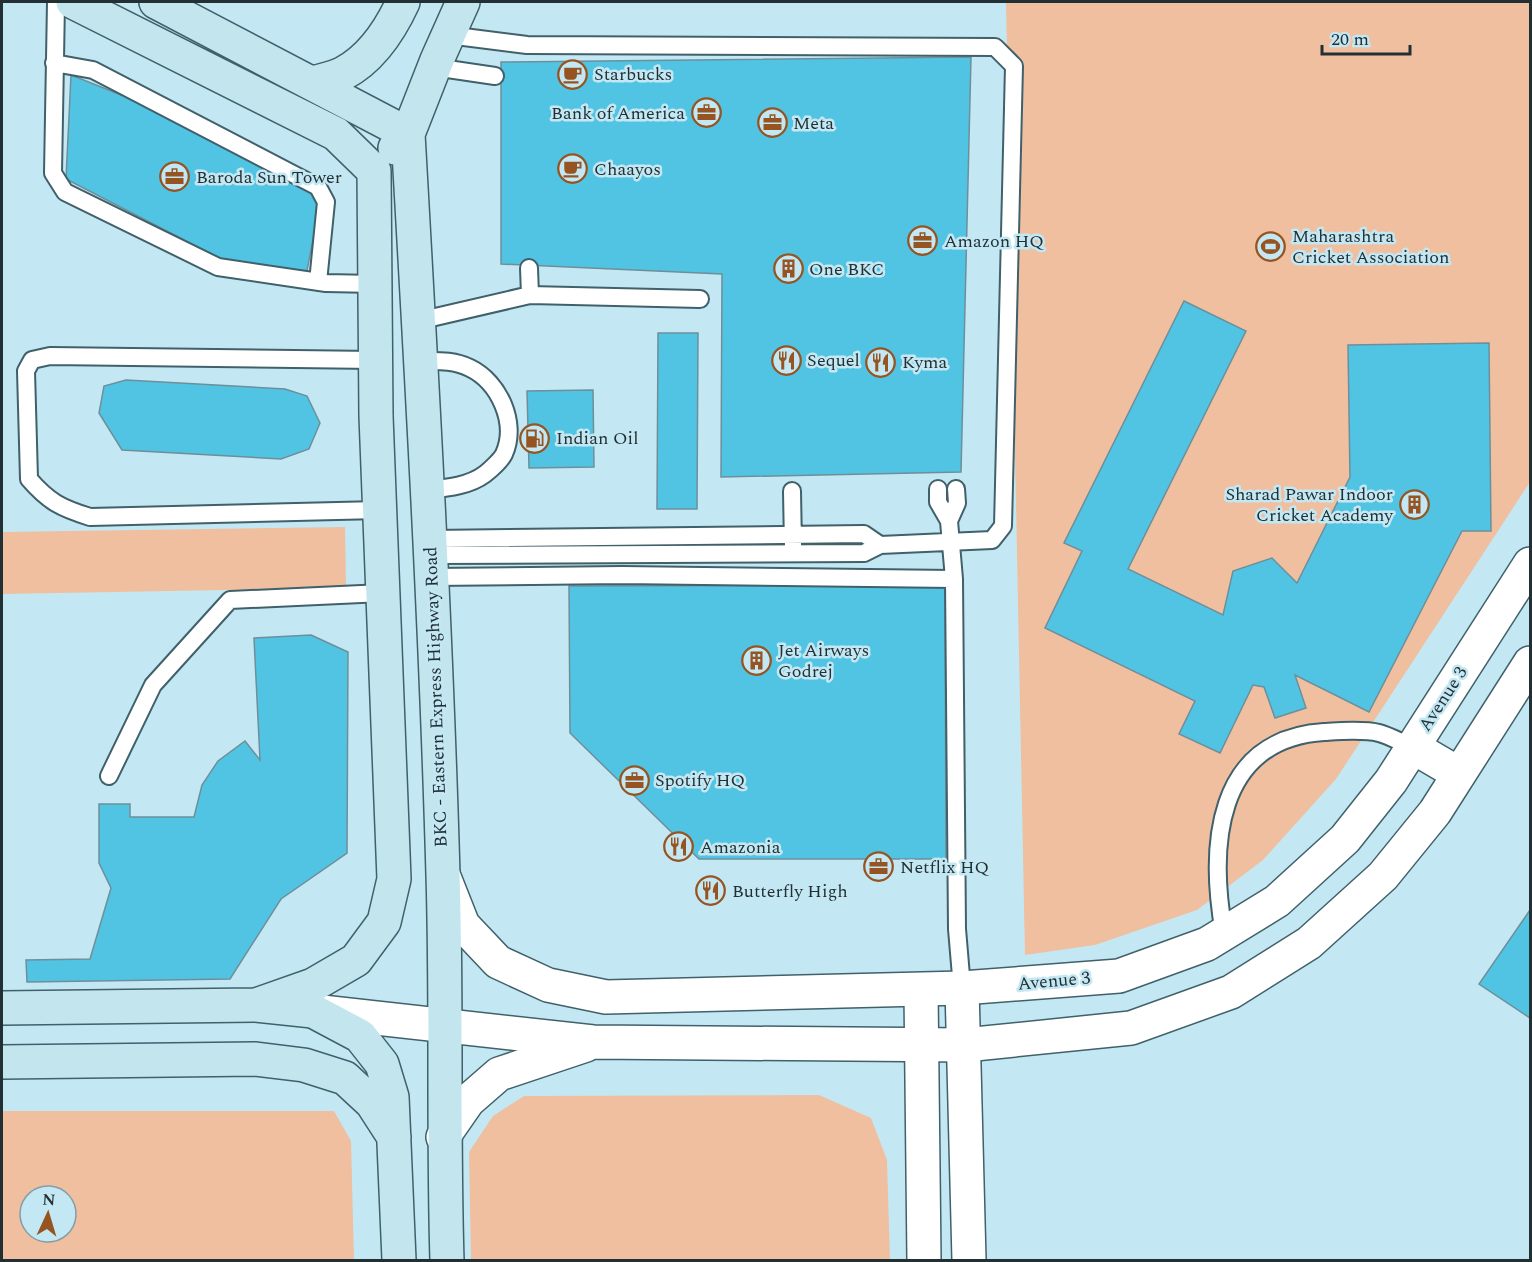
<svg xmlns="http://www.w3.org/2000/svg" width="1532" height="1262" font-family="Spectral,serif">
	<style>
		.green { fill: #efbfa0; fill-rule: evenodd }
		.building { fill: #52c4e3; stroke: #6d8f9a; stroke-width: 1.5 }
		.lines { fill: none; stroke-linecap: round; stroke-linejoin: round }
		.service-casing { stroke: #40606a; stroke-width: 20 }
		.minor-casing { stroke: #40606a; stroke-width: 36 }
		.tertiary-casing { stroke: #40606a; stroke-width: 36 }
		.secondary-casing { stroke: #40606a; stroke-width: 36 }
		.service { stroke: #fff; stroke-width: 16 }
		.minor { stroke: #fff; stroke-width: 33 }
		.tertiary { stroke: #fff; stroke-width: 33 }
		.secondary { stroke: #c2e5ee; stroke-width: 33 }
		.labels { text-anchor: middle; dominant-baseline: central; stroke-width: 5; stroke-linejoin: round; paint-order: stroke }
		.poi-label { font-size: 18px; fill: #223034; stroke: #c4e8f3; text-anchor: start }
		.street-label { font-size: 18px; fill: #223034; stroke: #c4e8f3 }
	</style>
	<rect width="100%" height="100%" fill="#c4e8f3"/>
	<path class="green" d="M1006,2H1530V482L1336,779L1263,860L1197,910L1095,945L1025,955Z
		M345,527L346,588L2,594V532Z
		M819,1095L871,1118L887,1160L890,1260H471L469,1152L493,1116L524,1096Z
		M2,1111H334L351,1141L354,1260H2ZM30,1196H66V1232H30Z"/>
	<path class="building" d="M971,57L961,472L721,477L722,274L501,264V62Z
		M71,75L179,118L321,198L306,276L235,266L66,179Z
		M1184,301L1246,331L1128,569L1223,615L1233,571L1272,558L1297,583L1350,477L1348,345L1489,343L1491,531H1462L1369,712L1295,675L1306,708L1275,718L1264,687L1253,685L1220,753L1179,734L1195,701L1045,628L1082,551L1064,543Z
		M658,333H698L697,509H657Z
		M126,380L285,389L307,396L320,423L309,449L281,459L122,450L99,413L104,386Z
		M593,390L594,467L529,468L527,391Z
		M945,585L946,859H699L570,733L569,586Z
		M311,635L348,652L347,853L281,899L230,979L27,982L26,960L90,959L111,888L99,863V804H130V817H194L202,785L218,761L245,741L260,760L254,638Z
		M1530,910V1018L1479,984Z"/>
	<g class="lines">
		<defs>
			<path id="service" d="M56,2L53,173L65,192L218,267L326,283L375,284
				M54,63L93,70L318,187L326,202L318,282
				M434,67L495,76
				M530,295L700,299
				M418,321L530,295L529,268
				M375,360L50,356L32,360L26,371L29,479C49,502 61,508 90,517L379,510
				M421,361C438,361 454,360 470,368C499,382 518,423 504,454C501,460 490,470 485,474C469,486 447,488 428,490
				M938,489V502L949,521L954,579
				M792,491L793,546
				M949,521L957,503L956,489
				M430,539L864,534L880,545
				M430,555L864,553L880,545L992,540L1003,526L1014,66L995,47L527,45L448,35
				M431,577L622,575L954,579L957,929L962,988
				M109,776L153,685L230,600L383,593
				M1224,933C1209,848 1214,739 1324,732C1340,731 1363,729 1379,733C1390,736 1402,743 1413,747"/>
			<path id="minor" d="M962,988L969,1260
				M921,990L924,1260"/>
			<path id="tertiary" d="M1413,747L1459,774
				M444,877L463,925L498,962L548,985L606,997L962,988L1119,976L1207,944L1277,901L1345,839L1391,781L1530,564
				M313,1011L593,1042L965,1045L1131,1028L1231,992L1309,943L1383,876L1435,812L1530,663
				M443,1137L468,1101L499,1074L586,1045"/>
			<path id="secondary" d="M73,2L336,134L374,171L376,416L394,879L384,922L356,960L313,985L256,1005
				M156,2L408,134
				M313,83C323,80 335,78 344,73C372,58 391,28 403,2
				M408,134C422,381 436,628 443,875C447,1004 443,1132 447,1260
				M395,148L408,134L437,60L463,2
				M2,1008L256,1005L313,1011L360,1036L382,1064L392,1097L399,1260
				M2,1062L256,1059L304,1065L345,1078L372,1103L394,1137"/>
		</defs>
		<use href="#service" class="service-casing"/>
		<use href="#minor" class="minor-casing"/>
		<use href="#tertiary" class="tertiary-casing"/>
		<use href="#secondary" class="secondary-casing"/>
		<use href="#service" class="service"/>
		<use href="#minor" class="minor"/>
		<use href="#tertiary" class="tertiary"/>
		<use href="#secondary" class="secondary"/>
	</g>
	<defs>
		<symbol id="cafe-ring" viewBox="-11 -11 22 22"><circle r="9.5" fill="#c4e8f3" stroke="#955421" stroke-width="1.5"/><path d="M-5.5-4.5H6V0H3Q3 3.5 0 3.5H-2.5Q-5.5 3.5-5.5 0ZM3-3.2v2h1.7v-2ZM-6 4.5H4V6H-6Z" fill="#955421"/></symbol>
		<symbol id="office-ring" viewBox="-11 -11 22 22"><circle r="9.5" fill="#c4e8f3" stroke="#955421" stroke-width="1.5"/><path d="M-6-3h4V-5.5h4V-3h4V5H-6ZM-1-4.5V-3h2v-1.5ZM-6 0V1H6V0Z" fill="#955421"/></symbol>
		<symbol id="stadium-ring" viewBox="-11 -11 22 22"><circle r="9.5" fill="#c4e8f3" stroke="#955421" stroke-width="1.5"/><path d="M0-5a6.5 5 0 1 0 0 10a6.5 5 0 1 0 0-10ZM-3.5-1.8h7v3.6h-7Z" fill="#955421"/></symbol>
		<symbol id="building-ring" viewBox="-11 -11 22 22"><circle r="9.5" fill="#c4e8f3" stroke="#955421" stroke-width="1.5"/><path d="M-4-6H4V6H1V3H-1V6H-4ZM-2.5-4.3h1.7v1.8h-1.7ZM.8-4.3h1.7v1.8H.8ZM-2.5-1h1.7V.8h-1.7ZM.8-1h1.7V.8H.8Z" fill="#955421"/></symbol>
		<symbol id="restaurant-ring" viewBox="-11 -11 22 22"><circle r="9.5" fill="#c4e8f3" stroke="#955421" stroke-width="1.5"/><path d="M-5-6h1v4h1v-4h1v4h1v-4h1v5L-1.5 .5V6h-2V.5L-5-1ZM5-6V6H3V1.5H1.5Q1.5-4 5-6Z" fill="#955421"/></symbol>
		<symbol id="fuel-ring" viewBox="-11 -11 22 22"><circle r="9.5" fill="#c4e8f3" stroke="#955421" stroke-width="1.5"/><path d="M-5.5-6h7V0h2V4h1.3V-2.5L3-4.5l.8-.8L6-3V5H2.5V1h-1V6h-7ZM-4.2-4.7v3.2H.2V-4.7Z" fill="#955421"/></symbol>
	</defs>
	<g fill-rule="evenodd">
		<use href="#cafe-ring" x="556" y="58" width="33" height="33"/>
		<use href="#office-ring" x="690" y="96" width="33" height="33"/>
		<use href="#office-ring" x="756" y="106" width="33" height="33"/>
		<use href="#cafe-ring" x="556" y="152" width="33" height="33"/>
		<use href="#office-ring" x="158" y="160" width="33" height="33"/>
		<use href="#office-ring" x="906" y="224" width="33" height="33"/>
		<use href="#stadium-ring" x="1254" y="230" width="33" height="33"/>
		<use href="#building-ring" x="772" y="252" width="33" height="33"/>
		<use href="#restaurant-ring" x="770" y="344" width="33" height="33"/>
		<use href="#restaurant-ring" x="864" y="346" width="33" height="33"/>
		<use href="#fuel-ring" x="518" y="422" width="33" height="33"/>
		<use href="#building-ring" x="1398" y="488" width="33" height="33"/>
		<use href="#building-ring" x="740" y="644" width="33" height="33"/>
		<use href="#office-ring" x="618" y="764" width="33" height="33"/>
		<use href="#restaurant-ring" x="662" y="830" width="33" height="33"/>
		<use href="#office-ring" x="862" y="850" width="33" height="33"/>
		<use href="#restaurant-ring" x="694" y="874" width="33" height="33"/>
	</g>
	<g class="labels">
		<g class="poi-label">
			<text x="594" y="74">Starbucks</text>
			<text x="685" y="113" text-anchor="end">Bank of America</text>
			<text x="793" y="123">Meta</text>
			<text x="594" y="169">Chaayos</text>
			<text x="196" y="177">Baroda Sun Tower</text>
			<text x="1292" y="236">Maharashtra<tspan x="1292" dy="21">Cricket Association</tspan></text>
			<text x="944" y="241">Amazon HQ</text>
			<text x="809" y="269">One BKC</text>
			<text x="807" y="360">Sequel</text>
			<text x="902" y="362">Kyma</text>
			<text x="556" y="438">Indian Oil</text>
			<text x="1393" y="494" text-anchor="end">Sharad Pawar Indoor<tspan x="1393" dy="21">Cricket Academy</tspan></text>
			<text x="778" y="650">Jet Airways<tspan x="778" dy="21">Godrej</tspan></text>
			<text x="655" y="780">Spotify HQ</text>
			<text x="700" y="847">Amazonia</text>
			<text x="900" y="867">Netflix HQ</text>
			<text x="732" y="891">Butterfly High</text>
		</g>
		<g class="street-label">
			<text transform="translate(436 697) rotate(-92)">BKC - Eastern Express Highway Road</text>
			<text transform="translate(1443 699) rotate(-57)">Avenue 3</text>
			<text transform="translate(1054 981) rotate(-5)">Avenue 3</text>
		</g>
	</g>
	<rect width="1532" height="1262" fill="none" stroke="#223034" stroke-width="6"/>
	<g transform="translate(48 1214) rotate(4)"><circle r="28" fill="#c4e8f3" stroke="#839ea7" stroke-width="1.5"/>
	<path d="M0-4.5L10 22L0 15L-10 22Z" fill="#955421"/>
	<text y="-9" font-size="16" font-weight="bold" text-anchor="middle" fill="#223034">N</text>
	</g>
	<path d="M1322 45v9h88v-9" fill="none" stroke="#223034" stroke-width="3"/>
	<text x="1331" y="45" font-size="18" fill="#223034" stroke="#c4e8f3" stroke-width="4.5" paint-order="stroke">20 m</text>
</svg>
